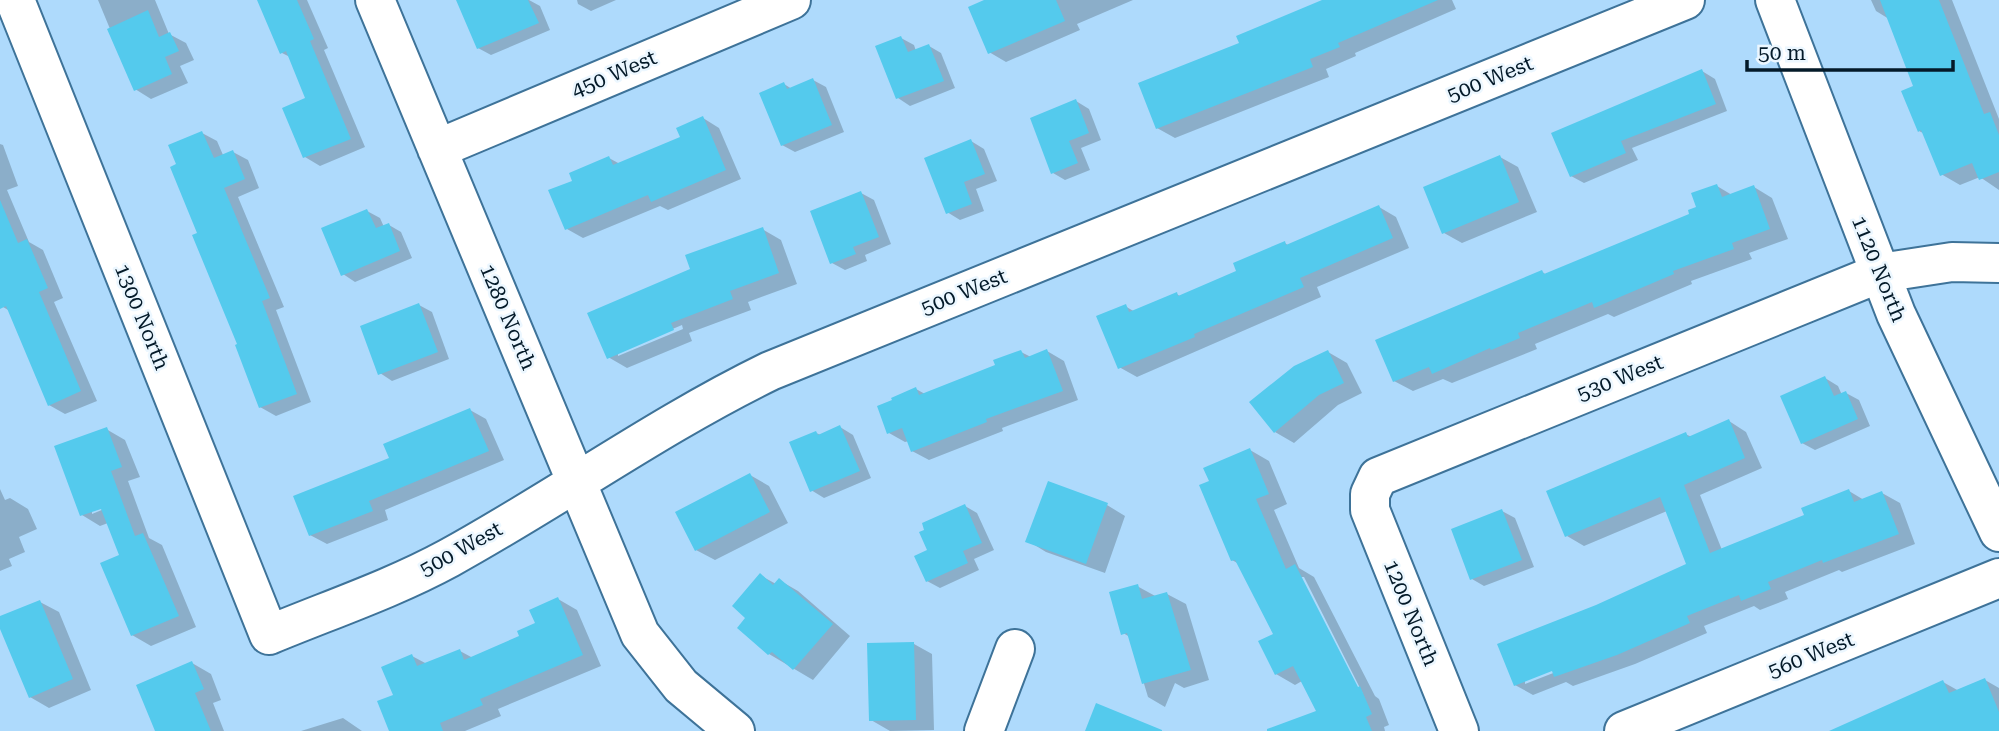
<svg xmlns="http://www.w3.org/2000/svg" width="1999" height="731" font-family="'Roboto Serif',serif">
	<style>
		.shadow { fill: #0003; fill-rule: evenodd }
		.building { fill: #54caed }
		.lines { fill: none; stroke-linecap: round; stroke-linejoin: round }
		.minor-casing { stroke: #3e7399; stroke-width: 42 }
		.minor { stroke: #fff; stroke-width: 38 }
		.labels { text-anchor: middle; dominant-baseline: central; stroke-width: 5; stroke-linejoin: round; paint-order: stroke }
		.street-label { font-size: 21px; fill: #041a29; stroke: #ecf7ff }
	</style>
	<rect width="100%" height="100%" fill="#aedafc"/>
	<path class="shadow" d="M98,0H155L169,34L186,43L194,60L180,66L188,83L151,99L135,89Z
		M259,0H307L328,48L324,50L365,147L320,166L305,157L307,99L290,57L282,53Z
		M462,0H529L540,6L550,30L491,55L478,48Z
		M577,0H616L591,11L578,4Z
		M988,0H1133L1077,24L1080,30L1006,62L989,52Z
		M1352,0H1452L1456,9L1355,53L1356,56L1326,69L1329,77L1175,138L1157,128Z
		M1871,0H1952L1999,119V190L1980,177L1960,185L1941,174L1925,134L1919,131L1916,87L1889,19L1876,11Z
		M901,38L914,45L916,51L929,46L941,53L955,88L910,106L898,98Z
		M1702,71L1715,79L1727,111L1632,148L1638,160L1584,183L1571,176Z
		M813,80L826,87L844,132L795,152L782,145L784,84L792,89Z
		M1076,101L1089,109L1101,140L1081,148L1090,170L1065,180L1053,173Z
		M703,118L719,128L741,179L668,210L660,206L583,238L567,229L574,182L609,158L620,164L682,138Z
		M202,133L217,141L223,155L233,152L248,160L259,188L238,197L284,307L276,310L311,402L276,416L260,407L199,234L178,165Z
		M971,141L984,149L997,181L976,189L984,211L960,220L947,212Z
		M0,144L3,145L18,186L7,190L29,242L43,250L63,298L54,302L97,401L65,414L49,405L10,311L3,307L0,301Z
		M1500,157L1518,167L1537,212L1462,243L1444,233Z
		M1717,186L1732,195L1754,187L1772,198L1788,239L1749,253L1752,259L1691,281L1692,284L1614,317L1608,314L1535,344L1537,349L1452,383L1443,379L1413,391L1394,381L1542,272L1547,275L1691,215Z
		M861,193L874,200L891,244L865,255L867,261L845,270L832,263Z
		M1379,207L1396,217L1409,248L1317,287L1321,297L1137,377L1119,367L1125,306L1135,312L1177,294L1181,297L1239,272L1285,243L1289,246Z
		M367,211L380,218L384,227L389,225L401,232L412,258L355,282L343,274Z
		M762,229L781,240L797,284L748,302L751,310L689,333L692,341L627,368L608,357L693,270ZM682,325L683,329L618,356V352Z
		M419,305L432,312L449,359L392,381L380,373Z
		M1047,351L1064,361L1078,400L1002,428L1003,431L929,460L912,451L909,441L905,442L889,433L916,389L925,394L997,366L1021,352L1031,357Z
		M1328,352L1347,363L1362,393L1338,405L1294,443L1275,432Z
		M1825,378L1838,386L1842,395L1846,393L1859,400L1870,426L1815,450L1802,443Z
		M470,410L486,419L504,460L385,510L388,520L327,544L310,535L391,459Z
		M1729,421L1746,432L1762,468L1700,495L1722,550L1806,516L1849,491L1864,500L1882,493L1900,503L1915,544L1842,572L1839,570L1785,592L1788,599L1760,610L1754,606L1704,626L1707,633L1635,664L1573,686L1566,682L1533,695L1515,685L1596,607L1688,565L1667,511L1584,546L1567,536L1685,434L1692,437ZM1559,667L1561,670L1525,684V680Z
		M840,427L853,435L871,478L824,498L811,490L816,433L821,435Z
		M106,429L125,440L140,477L128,481L149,538L162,545L196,627L151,646L132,635L122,556L108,523L100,526L82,515ZM109,507L92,514V510Z
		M1250,450L1269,461L1287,504L1274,510L1299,568L1314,577L1375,696L1379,699L1389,725L1384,727L1385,731H1289L1318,711L1302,681L1295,685L1276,674L1275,635L1239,564L1232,560L1211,482ZM1300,577H1304L1363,694L1360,695Z
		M750,475L769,486L788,523L715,560L696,550Z
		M0,489L5,500L10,498L28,509L37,529L19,537L25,552L9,559L12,566L0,571Z
		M1107,505L1125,516L1105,573L1046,552L1028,541Z
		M965,506L977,513L994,550L974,559L979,570L940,588L927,581Z
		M1502,511L1515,518L1534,567L1484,586L1472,579Z
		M760,575L776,584L779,580L798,591L850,636L813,680L769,654L748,618Z
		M1137,586L1157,597L1167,594L1186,604L1209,680L1184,688L1175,683L1165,707L1148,697L1130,637L1123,633Z
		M558,599L577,610L601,666L498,709L501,716L465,731H391L395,696L412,656L427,664L460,651L473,658L521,637L537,624Z
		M40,602L59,612L91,690L49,708L30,697L0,625V618Z
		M914,644L932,654L934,730L890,731L871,720Z
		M192,663L211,674L221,700L213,703L224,731H157Z
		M1985,680L1999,688V731H1832L1943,682L1959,691Z
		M343,718L362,731H301Z"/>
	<path class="building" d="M257,0H297L314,39L310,41L351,139L303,158L282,108L305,98L286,51L280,54Z
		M456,0H528L539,23L477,49Z
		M984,0H1056L1065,21L988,54L968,7Z
		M1322,0H1438L1338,43L1340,47L1310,59L1313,67L1156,129L1138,83L1239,43L1236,36Z
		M1880,0H1939L1984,114L1990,112L1999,135V172L1979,180L1972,163L1940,176L1921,130L1918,132L1901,91L1913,86Z
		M148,10L159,37L170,32L179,51L165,57L172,74L134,91L107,29Z
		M901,36L908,52L929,44L944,81L896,99L875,46Z
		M1702,69L1716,104L1621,141L1626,153L1570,177L1551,133Z
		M813,78L832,125L781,146L759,93L784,82L787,89Z
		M1076,99L1089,133L1069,141L1078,163L1051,174L1030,118Z
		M703,116L726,170L651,202L648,195L565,230L548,190L572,181L569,173L609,156L613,165L680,137L676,128Z
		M202,131L214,158L233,150L245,179L224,188L270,298L262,301L297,394L259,408L235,345L237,344L192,235L197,233L170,167L176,164L168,145Z
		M971,139L985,174L964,182L972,204L946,214L924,158Z
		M1500,155L1519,202L1442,234L1423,187Z
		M1717,184L1722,197L1754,185L1770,229L1732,243L1734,249L1673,271L1674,274L1594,308L1592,302L1518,333L1520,338L1491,350L1490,348L1432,374L1429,367L1393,382L1375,340L1542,270L1544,274L1689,214L1688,210L1696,207L1691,193Z
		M861,191L879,237L853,247L856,254L830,264L810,211Z
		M0,200L18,243L27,239L48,288L39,292L81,391L48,406L6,306L0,309Z
		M1379,205L1393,238L1300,278L1304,287L1194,334L1195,337L1118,369L1096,316L1126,304L1129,312L1177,292L1178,296L1236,271L1233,263L1285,241L1286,245Z
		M367,209L376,228L389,223L400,251L341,276L321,228Z
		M763,227L779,273L730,291L733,299L671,323L674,330L607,359L587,313L690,269L685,255Z
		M419,303L438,352L378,375L360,326Z
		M1047,349L1063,391L986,419L987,422L911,452L902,428L887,434L877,406L892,400L891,398L916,387L919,395L995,365L993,360L1021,350L1025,358Z
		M1328,350L1344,383L1319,395L1274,433L1249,402L1294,366Z
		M1825,376L1834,396L1846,391L1858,419L1801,444L1780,396Z
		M470,408L489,451L369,501L373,511L309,536L293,496L389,458L383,444Z
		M1729,419L1745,458L1684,485L1710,553L1804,515L1801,508L1849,489L1854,502L1882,491L1899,534L1823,563L1822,560L1768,582L1771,589L1741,601L1739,595L1687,616L1690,623L1617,655L1554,677L1552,671L1514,686L1497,644L1596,605L1686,564L1660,497L1565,537L1546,491L1686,432L1688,437Z
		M840,425L860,471L810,492L789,442L816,431L818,435Z
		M107,427L122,467L111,471L135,536L143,533L179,616L131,636L100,563L119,555L101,509L80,516L54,446Z
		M1250,448L1269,494L1256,499L1286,569L1295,564L1358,687L1360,686L1372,714L1366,717L1372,731H1267V729L1316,711L1293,666L1275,675L1258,641L1273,634L1235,560L1231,561L1199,485L1209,481L1203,468Z
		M750,473L770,512L695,551L675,512Z
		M1048,481L1108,503L1086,564L1025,542Z
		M965,504L982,543L963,551L968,563L926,582L914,556L927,550L919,532L924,530L922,523Z
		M1502,509L1522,560L1470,580L1451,529Z
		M760,573L773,585L779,578L833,624L793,670L772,652L768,655L737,628L745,618L732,606Z
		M1138,584L1142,599L1167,592L1191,670L1142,684L1127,633L1121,635L1109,592Z
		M558,597L583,655L480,699L483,705L440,723L443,731H389L377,701L393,695L381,667L412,654L417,666L460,649L464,660L519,636L517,631L535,623L529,610Z
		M40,600L73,679L29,698L0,629V616Z
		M914,642L916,720L869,721L867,643Z
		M192,661L204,689L195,693L211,731H155L136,685Z
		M1985,678L1999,712V731H1829L1943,680L1949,693Z
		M1096,703L1162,730V731H1085Z"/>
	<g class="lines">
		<defs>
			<path id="minor" d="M15,0L269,635C329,610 392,589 449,558C558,498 659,425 770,371L1685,0
				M375,0L640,634L681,686L735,731
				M1775,0L1896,314L1999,532
				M437,149L791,0
				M984,731L1015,649
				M1459,731L1370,510V494L1378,477L1880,273L1952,262L1999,263
				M1624,731L1999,578"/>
		</defs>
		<use href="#minor" class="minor-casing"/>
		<use href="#minor" class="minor"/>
	</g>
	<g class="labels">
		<g class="street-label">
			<text transform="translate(614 74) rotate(-23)">450 West</text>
			<text transform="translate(1490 79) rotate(-22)">500 West</text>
			<text transform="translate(1879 269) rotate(68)">1120 North</text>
			<text transform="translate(964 292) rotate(-22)">500 West</text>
			<text transform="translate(142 317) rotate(68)">1300 North</text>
			<text transform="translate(508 317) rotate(67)">1280 North</text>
			<text transform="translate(1620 378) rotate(-22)">530 West</text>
			<text transform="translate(461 549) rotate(-29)">500 West</text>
			<text transform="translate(1411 613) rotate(68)">1200 North</text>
			<text transform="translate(1811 655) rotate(-22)">560 West</text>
		</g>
	</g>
	<path d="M1747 60v10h206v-10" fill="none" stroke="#041a29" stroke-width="3.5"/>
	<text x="1758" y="60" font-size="21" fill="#041a29" stroke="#ecf7ff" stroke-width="5" paint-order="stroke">50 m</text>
</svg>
